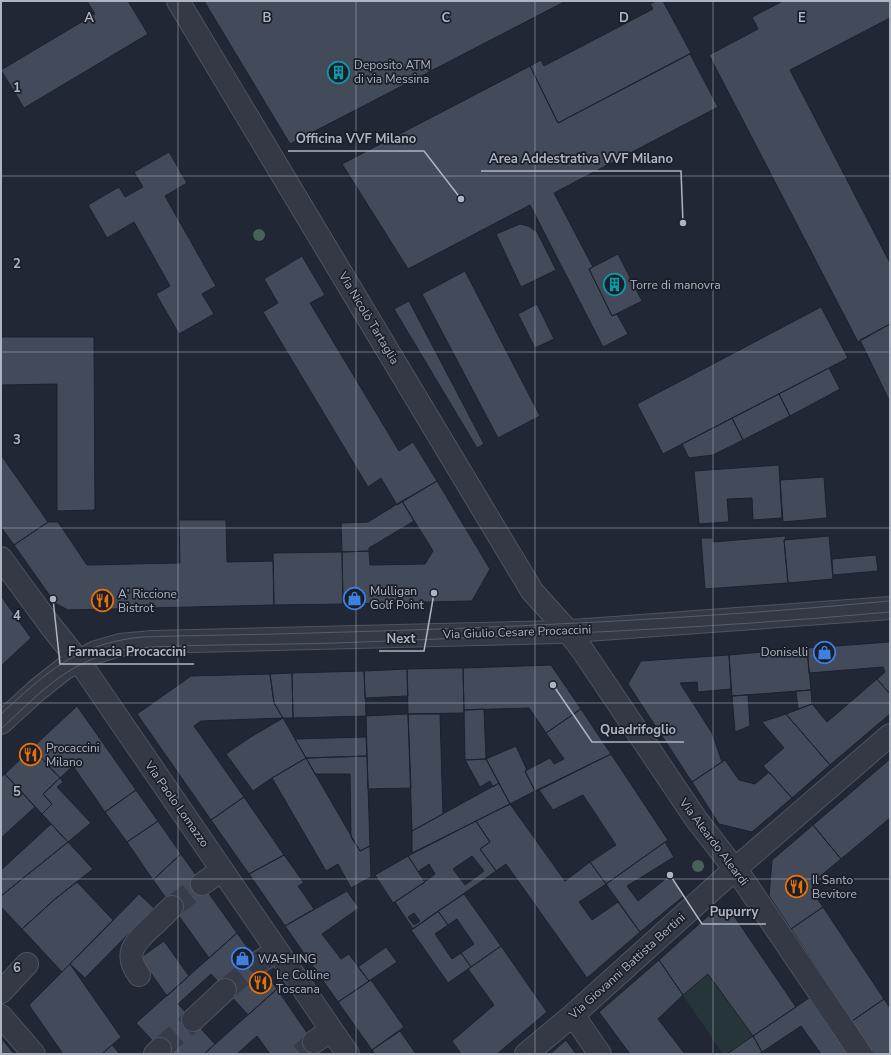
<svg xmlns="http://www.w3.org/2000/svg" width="891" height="1055" font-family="'Nunito Sans',sans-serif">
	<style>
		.green { fill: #263539 }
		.building { fill: #434a59; stroke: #1c212c; fill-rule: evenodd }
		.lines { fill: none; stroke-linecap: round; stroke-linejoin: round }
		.minor-tunnel { stroke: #363c4a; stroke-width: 22; stroke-dasharray: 22 11; stroke-linecap: butt }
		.minor-casing { stroke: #4f5460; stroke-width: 24 }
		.minor { stroke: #343945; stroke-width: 22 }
		.tram { stroke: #575d6c; stroke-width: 1 }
		.tree { fill: #486159 }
		.grid { fill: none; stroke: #afb4c2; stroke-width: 1; stroke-opacity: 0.55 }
		.labels { text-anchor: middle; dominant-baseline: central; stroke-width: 3.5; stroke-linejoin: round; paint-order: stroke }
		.poi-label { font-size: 12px; fill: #afb4c2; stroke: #1a1f2a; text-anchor: start }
		.street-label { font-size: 12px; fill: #afb4c2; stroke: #1a1f2a }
		.grid-label { font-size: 13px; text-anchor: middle; font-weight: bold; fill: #afb4c2; stroke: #1a1f2a; stroke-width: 3.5; stroke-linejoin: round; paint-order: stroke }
		.leader { fill: none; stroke: #afb4c2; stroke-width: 1.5 }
		.callout-dot { fill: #afb4c2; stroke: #1a1f2a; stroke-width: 1.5 }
		.callout-label { font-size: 13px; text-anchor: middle; font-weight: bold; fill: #afb4c2; stroke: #1a1f2a; stroke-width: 3.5; stroke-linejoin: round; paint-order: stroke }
	</style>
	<rect width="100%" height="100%" fill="#212735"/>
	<path class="green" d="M708,974L753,1036L727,1054H723L683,995Z"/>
	<path class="building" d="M87,1H128L148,34L24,108L1,70L95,14Z
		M204,1H566L290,144Z
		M656,1H663L691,53L558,123L530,66L541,60L544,66L653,9L650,4Z
		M783,1H890V18L790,70L890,263V324L858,342L709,55L758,29L752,17Z
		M690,54L718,107L554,193L593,267L589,269L612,316L617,314L628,334L603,347L530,205L408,269L342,164L530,66L558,123Z
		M169,152L187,183L165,196L216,286L202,294L214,314L179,334L156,294L170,286L134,222L107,238L88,205L119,187L125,197L143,187L134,172Z
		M520,224L528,226L537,232L556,270L521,287L496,234Z
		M618,254L642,301L612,316L589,269Z
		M302,256L325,295L310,303L399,451L413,442L437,481L397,505L381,478L368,487L263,312L278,303L264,279Z
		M465,271L540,416L498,438L422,294Z
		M409,301L484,444L477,448L394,309Z
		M537,304L554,339L535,348L518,314Z
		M821,307L848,358L663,454L637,404Z
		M890,324V402L860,340Z
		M1,337H94L95,510L57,511V384L1,385Z
		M829,368L840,389L790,416L779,394Z
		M779,394L790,416L743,440L732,418Z
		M732,418L743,440L713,455L689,458L682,444Z
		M1,455L48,522L14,545L1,527Z
		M779,465L782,518L753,520L752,498L727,499L729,522L699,524L694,471Z
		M824,477L827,518L783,522L780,480Z
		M437,481L490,569L472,601L343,604L342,552L369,551L370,565L425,564L433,551L402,501Z
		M402,501L414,521L369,548V551L342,552L341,523L368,522Z
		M179,520H226L227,562L273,561L274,605L68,610L55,603L14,545L48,522H58L87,565L180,563Z
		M785,536L786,539L784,540L788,583L705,589L701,538H713V542Z
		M829,536L833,579L788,583L784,540Z
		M342,552L343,604L274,605L273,553Z
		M876,555L878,571L833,575L832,559Z
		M1,596L31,638L1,666Z
		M890,642V694L877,679L885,672L883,667L809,673L807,648Z
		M807,648L811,690L732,696L729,655Z
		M729,655L731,689L698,692L697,682L680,683L712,733L722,762L692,782L628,684L641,661Z
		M551,665L581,709L546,733L529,708L464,710L463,668Z
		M452,668H463L464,713L408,714L407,669Z
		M407,669L408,696L365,698L364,671Z
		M364,671L366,716L293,718L292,673Z
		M292,673L293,718H283L274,703L270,674Z
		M270,674L274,703L283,718L201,721L194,726L244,797L211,820L137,714L191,676Z
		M877,679L890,694V714L830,765L786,714L812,704L827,722Z
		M811,690L812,704L798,709L796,691Z
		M748,695L750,726L735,732L732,696Z
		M77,706L136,790L105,812L73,766L60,778L32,748Z
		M484,709L486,759L465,760L464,710Z
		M581,709L611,754L535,791L525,771L550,758L554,764L564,759L546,733Z
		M408,714H440L443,814L412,831Z
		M408,714L411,788L368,789L366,716Z
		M786,714L830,765L792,798L763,766L784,748L762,722Z
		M283,718L306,758L272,778L253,791L226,754L249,738Z
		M366,737L367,756L306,758L295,739Z
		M516,746L527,770L525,771L535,791L510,804L486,759Z
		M32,748L60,778L43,794L52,804L42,814L5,774Z
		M611,754L668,840L606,884L590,862L616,845L583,795L553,810L539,790Z
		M367,756L370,846L360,851L351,837L350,774H315L306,758Z
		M306,758L360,851L370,846L371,877L351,888L338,864L326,871L272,778Z
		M486,759L499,783L493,787L490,781L480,787L465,760Z
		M890,759V818L841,859L813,825Z
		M725,760L739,780L755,784L769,772L792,798L752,832L719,824L692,782Z
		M5,774L35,807L1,838V777Z
		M60,778L63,782L57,787L91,823L68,842L42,814L52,804L43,794Z
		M499,783L510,804L412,853V831Z
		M136,790L158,821L127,842L105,812Z
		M244,797L284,855L249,874L211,820Z
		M510,804L565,881L590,862L606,884L579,902L592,920L618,902L640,932L587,978L506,864L496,871L480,849L490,842L476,821Z
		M158,821L181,854L153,880L127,842Z
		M476,821L490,842L480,849L496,871L413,929L395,902L425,882L408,856ZM472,856L484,871L465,885L453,869ZM429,864L435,874L426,881L419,871ZM414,913L420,921L414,925L408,917Z
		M51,824L68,842L1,896V870Z
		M813,825L841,859L813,882L812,891L823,907L791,929L769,896L772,860Z
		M68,842L93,869L55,899L22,929L1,907V896Z
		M665,842L674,857L627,886L638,901L669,876L685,895L640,932L606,884Z
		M181,854L237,933L209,958L153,880Z
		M284,855L304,883L298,886L314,909L285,926L249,874Z
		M408,856L425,882L393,903L375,875Z
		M77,882L113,920L62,972L22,929L55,899Z
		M347,891L359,908L322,934L341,959L349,954L369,981L338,1002L285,926Z
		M139,894L154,908L85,978L70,964Z
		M464,894L501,946L471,967L461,953L474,944L457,919L448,925L438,911Z
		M823,907L884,999L852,1021L791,929Z
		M717,908L723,915L734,916L796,1007L753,1036L708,974L683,995L659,960Z
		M438,911L448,925L435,934L452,959L461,953L471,967L448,983L411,930Z
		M237,933L277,989L248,1015L211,974L178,1004L215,1044L204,1054H165L136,1023Z
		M164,941L189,976L167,996L140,958Z
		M501,946L547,1012L497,1054H461L452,1041L494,1005L468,969Z
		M386,947L397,962L369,981L358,967Z
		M659,960L683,995L658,1019L685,1054H630L599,1012Z
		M70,964L121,1037L102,1054H63L29,1005Z
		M371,980L404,1027L372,1050L338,1002Z
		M277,989L319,1050L314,1054H270L257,1036L237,1054H204Z
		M809,998L848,1054H821L801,1026L762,1052L753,1036Z
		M884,999L890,1008V1054H874L852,1021Z
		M400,1031L416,1054H375L372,1050Z
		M753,1036L762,1052L759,1054H727Z
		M2,1039L14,1054H1Z
		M566,1040L576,1054H550Z
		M112,1045L120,1054H102Z"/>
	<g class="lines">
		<path class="minor-tunnel" d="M172,907L202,884
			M225,990L258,963
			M160,1049L193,1020
			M301,1054L314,1042"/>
		<defs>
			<path id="minor" d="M178,1L532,591L567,630L583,651L696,819L744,881L861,1054
				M1,558L50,625L81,664L348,1054
				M1,723L36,691L65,668L96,652L120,645L153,642L559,632L890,608
				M202,884L222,870
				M258,963L277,950
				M139,975C124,955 133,944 149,929C157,922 165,914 172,907
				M1,992L27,964
				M573,1015L600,1054
				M1,1016L34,1054
				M193,1020L225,990
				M314,1042L331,1030
				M155,1054L160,1049
				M526,1054L573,1015L735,869L890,735"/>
		</defs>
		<use href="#minor" class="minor-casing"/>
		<use href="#minor" class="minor"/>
		<path class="tram" d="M1,714C48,671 76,644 142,637C198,635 255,635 311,633C504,628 698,619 890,601
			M1,729C45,688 71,658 133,648C200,644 268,645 335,643C520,636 705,629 890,612"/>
	</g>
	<g class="tree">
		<circle cx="259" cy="235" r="6"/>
		<circle cx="698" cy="866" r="6"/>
	</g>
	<path class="grid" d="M178,1V1054M356,1V1054M535,1V1054M713,1V1054M1,176H890M1,352H890M1,528H890M1,703H890M1,879H890"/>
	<defs>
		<symbol id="building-ring" viewBox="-11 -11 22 22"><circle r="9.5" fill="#1a1f2a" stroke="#0f9aa8" stroke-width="1.5"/><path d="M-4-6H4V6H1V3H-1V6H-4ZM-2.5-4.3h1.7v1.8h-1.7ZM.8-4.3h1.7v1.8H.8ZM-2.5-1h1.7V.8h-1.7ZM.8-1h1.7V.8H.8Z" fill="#0f9aa8"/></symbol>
		<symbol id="shop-ring" viewBox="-11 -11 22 22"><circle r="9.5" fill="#1a1f2a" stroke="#3f7fe0" stroke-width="1.5"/><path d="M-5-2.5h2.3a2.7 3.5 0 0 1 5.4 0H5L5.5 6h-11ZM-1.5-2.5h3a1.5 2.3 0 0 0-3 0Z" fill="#3f7fe0"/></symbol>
		<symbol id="restaurant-ring" viewBox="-11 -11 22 22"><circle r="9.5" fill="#1a1f2a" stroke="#e8710a" stroke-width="1.5"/><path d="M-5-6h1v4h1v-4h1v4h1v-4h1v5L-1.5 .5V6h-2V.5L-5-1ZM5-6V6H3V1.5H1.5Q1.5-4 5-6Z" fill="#e8710a"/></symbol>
	</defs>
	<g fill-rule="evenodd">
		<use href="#building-ring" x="326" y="60" width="25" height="25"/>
		<use href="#building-ring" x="602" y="272" width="25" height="25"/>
		<use href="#shop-ring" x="342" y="586" width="25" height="25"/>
		<use href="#restaurant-ring" x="90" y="588" width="25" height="25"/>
		<use href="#shop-ring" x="812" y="640" width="25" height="25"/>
		<use href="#restaurant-ring" x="18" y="742" width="25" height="25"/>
		<use href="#restaurant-ring" x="784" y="874" width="25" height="25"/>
		<use href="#shop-ring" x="230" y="946" width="25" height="25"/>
		<use href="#restaurant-ring" x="248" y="970" width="25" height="25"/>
	</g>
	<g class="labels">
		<g class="poi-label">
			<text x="354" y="65">Deposito ATM<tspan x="354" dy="14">di via Messina</tspan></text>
			<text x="630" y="285">Torre di manovra</text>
			<text x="370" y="591">Mulligan<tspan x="370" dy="14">Golf Point</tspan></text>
			<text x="118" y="594">A' Riccione<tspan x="118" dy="14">Bistrot</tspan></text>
			<text x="808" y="652" text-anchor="end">Doniselli</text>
			<text x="46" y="748">Procaccini<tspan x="46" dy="14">Milano</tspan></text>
			<text x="812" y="880">Il Santo<tspan x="812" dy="14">Bevitore</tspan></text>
			<text x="258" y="959">WASHING</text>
			<text x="276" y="975">Le Colline<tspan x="276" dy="14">Toscana</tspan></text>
		</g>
		<g class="street-label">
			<text transform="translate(369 318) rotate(59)">Via Nicolò Tartaglia</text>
			<text transform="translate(517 632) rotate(-2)">Via Giulio Cesare Procaccini</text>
			<text transform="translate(177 804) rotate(55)">Via Paolo Lomazzo</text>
			<text transform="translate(714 842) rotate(53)">Via Aleardo Aleardi</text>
			<text transform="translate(627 966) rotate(-42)">Via Giovanni Battista Bertini</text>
		</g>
	</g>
	<g class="grid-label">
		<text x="89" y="22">A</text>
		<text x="267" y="22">B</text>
		<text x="446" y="22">C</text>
		<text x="624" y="22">D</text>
		<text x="802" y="22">E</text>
		<text x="17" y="92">1</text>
		<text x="17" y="268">2</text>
		<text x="17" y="444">3</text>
		<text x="17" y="620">4</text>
		<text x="17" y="796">5</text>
		<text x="17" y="972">6</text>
	</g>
	<path class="leader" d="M461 199L424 151H288M683 223L681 171H481M434 593L424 651H379M53 599L60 664H194M553 685L592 742H684M670 875L702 924H766"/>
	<g class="callout-dot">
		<circle cx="461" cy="199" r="4"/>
		<circle cx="683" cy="223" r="4"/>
		<circle cx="434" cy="593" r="4"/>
		<circle cx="53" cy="599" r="4"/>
		<circle cx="553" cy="685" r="4"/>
		<circle cx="670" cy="875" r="4"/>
	</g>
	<g class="callout-label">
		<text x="356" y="143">Officina VVF Milano</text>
		<text x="581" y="163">Area Addestrativa VVF Milano</text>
		<text x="401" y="643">Next</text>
		<text x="127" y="656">Farmacia Procaccini</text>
		<text x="638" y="734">Quadrifoglio</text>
		<text x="734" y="916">Pupurry</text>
	</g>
	<rect width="891" height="1055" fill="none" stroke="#afb4c2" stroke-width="4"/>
</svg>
